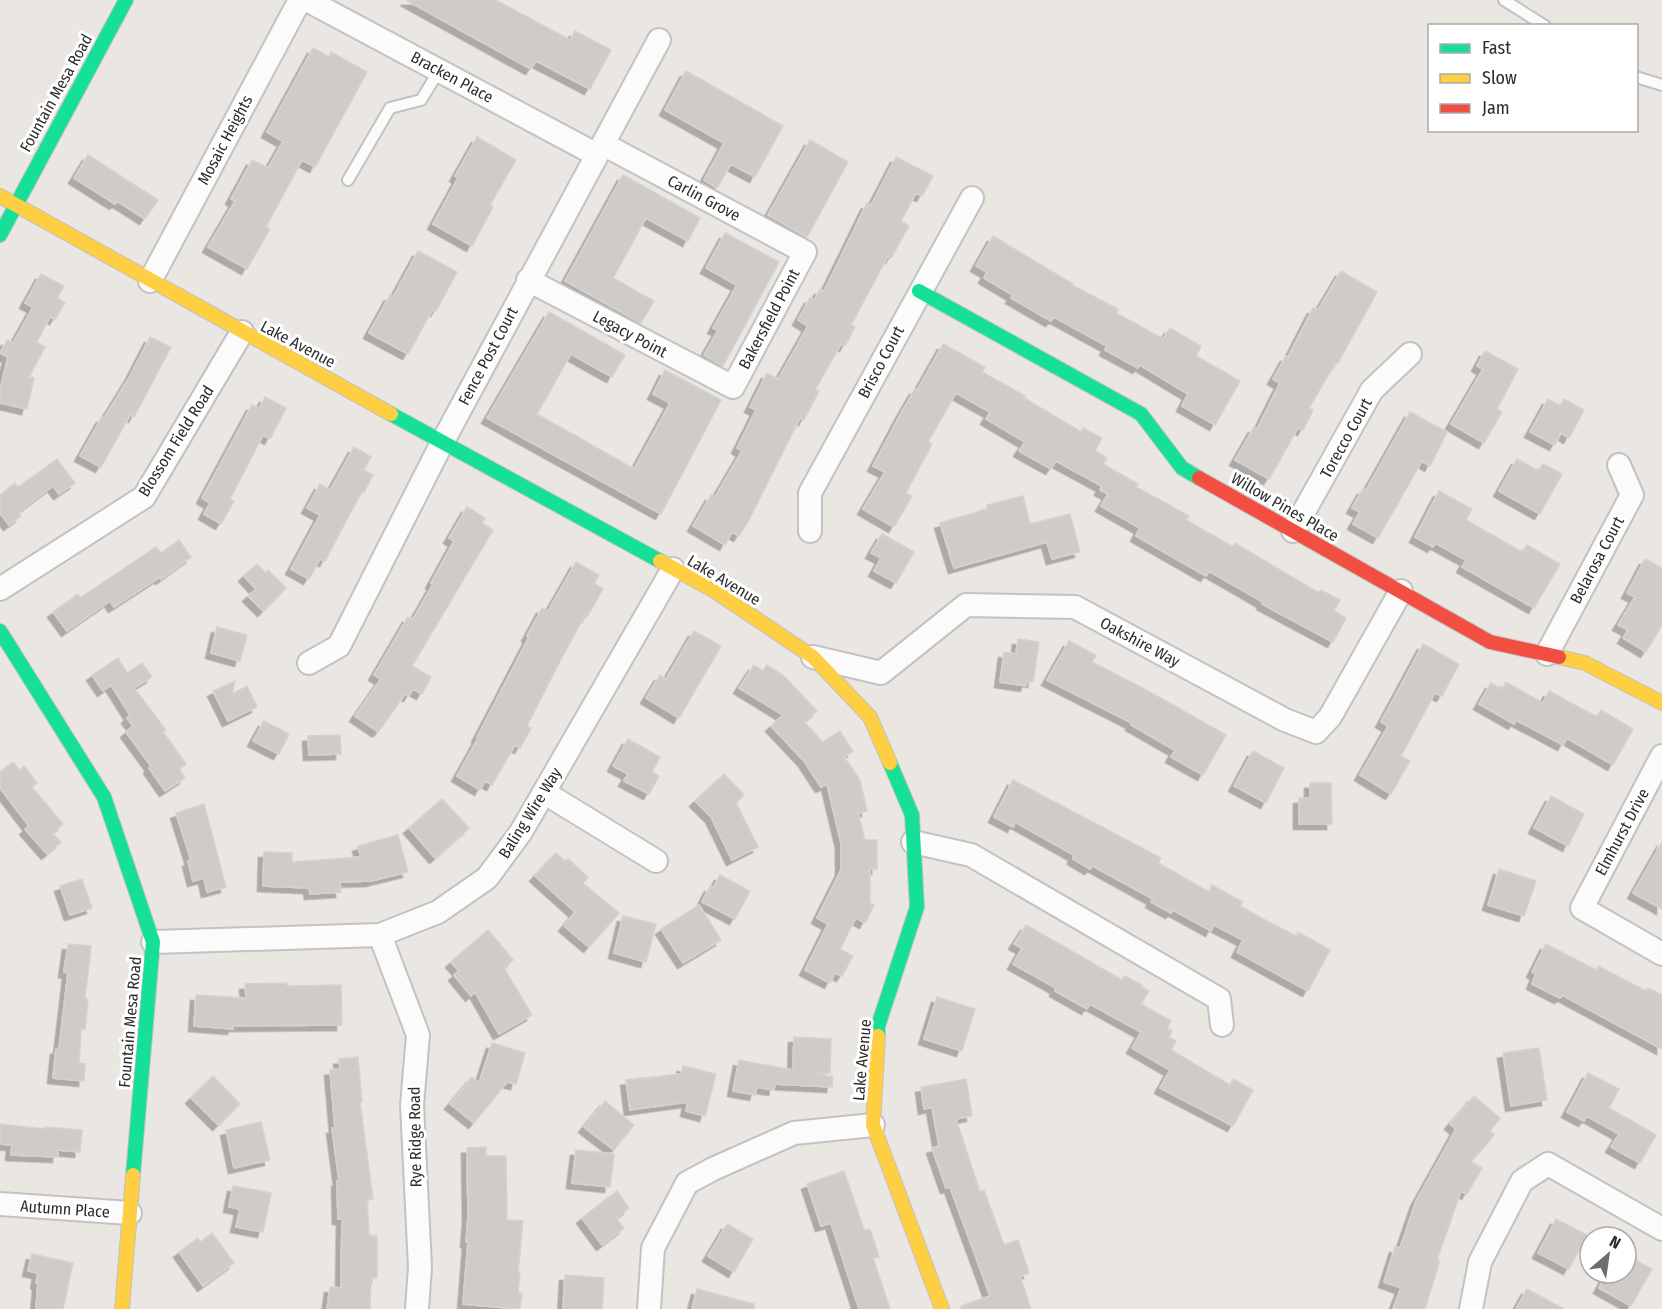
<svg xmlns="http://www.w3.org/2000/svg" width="1662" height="1309" font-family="'Fira Sans Condensed',sans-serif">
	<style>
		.building { fill: #cfccc8; stroke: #d5d2ce; stroke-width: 1.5; filter: url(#shadow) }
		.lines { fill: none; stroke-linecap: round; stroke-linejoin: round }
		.lane-casing { stroke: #c3c2c3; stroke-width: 14 }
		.street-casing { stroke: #c3c2c3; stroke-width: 26 }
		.fast-casing { stroke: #c3c2c3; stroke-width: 16 }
		.slow-casing { stroke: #c3c2c3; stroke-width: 16 }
		.jam-casing { stroke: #c3c2c3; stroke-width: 16 }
		.lane { stroke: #fcfbfb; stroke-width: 10 }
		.street { stroke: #fcfbfb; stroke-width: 22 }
		.fast { stroke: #16e098; stroke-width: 14 }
		.slow { stroke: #ffcf43; stroke-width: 14 }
		.jam { stroke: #f24e42; stroke-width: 14 }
		.labels { text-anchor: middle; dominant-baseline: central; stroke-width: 6; stroke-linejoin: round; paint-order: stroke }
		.street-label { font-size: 16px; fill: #2c2c2c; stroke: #fff }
	</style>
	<defs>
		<filter id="shadow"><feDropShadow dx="-5.5" dy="5.5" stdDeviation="0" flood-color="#0004"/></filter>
	</defs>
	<rect width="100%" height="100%" fill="#eae6e2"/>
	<path class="building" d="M406,0H496L570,40L575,31L611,50L590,89L536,61L531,69Z
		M313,48L329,57L331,52L367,72L315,167L302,160L266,227L270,229L247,269L208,247L235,201L231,199L252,160L268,168L283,141L267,132Z
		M686,71L783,126L755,177L731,164L717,188L704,180L724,143L665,110Z
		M477,137L516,160L490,205L493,207L472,246L433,224L458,178L455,176Z
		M810,140L848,162L807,237L768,215Z
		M88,155L158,200L145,219L117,201L115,204L74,178Z
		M896,157L933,176L922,196L916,193L901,221L909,226L891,258L888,256L851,325L855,327L845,346L841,344L815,390L819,391L804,420L800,418L750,518L739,536L732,532L725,545L693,526L711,495L715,497L742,451L737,448L756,410L750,407L767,373L778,379L808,326L798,320L810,298L814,300L820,289L824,291L867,203L871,205Z
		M623,175L700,218L688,241L646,218L613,278L654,301L641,323L565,281Z
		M725,233L779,262L723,366L704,355L718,330L713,328L737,285L706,268Z
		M993,236L1073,284L1072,285L1118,309L1116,313L1163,339L1170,328L1201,346L1196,356L1240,381L1215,425L1182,406L1188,394L1140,365L1138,368L1105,350L1107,346L1054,317L1051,321L1011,298L1013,295L984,278L987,272L976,266Z
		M418,251L457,272L436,311L433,309L408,354L369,333L390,295L393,297Z
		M1341,271L1377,292L1338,363L1336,362L1309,408L1313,410L1303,430L1298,428L1269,479L1235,460L1254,427L1257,429L1280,383L1273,379L1286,356L1288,357L1313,308L1318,310Z
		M41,274L64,286L57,298L65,303L55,319L50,317L37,342L45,347L29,377L34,378L27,409L0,403V390L8,357L0,353L7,340L13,343L33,307L25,303Z
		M549,312L625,355L612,377L571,354L537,414L634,469L670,403L653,394L665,370L721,400L661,514L487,418Z
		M150,337L171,347L134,417L130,415L101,467L80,456L102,417L104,418L130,376Z
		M943,344L985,367L982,372L1025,396L1024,398L1081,432L1083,428L1102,438L1095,451L1107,458L1103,464L1138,484L1136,487L1189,516L1186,520L1233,547L1235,543L1319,593L1321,590L1340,600L1334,611L1346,618L1333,642L1262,604L1263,602L1209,571L1206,576L1136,536L1140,528L1101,506L1108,494L1100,490L1102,486L1056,461L1051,469L1019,451L1025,442L986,419L990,412L956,393L928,442L932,444L906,493L912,496L894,527L863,509L885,472L873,466L901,413L915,389L917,390Z
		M1485,351L1518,369L1497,409L1502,412L1484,443L1451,424L1483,369L1477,366Z
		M265,397L286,408L270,439L263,435L230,499L234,501L221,524L204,514L210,503L202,498L252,405L259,409Z
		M1548,399L1560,406L1564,399L1584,410L1569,438L1561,433L1555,445L1530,432Z
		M1410,412L1447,432L1430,466L1422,461L1378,538L1353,524L1360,512L1352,508L1363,489L1366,490Z
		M354,447L371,457L364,470L373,475L364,492L362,491L325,561L320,559L309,579L291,569L320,515L307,508L320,484L330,490Z
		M57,459L75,483L59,494L53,486L18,512L21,516L9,525L0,513V495L15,483L18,487Z
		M1517,459L1538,471L1543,464L1562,474L1540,514L1499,491Z
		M1439,491L1472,509L1466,520L1522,552L1527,545L1560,564L1534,608L1462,567L1466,560L1435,543L1433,547L1415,537Z
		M1023,496L1030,524L1070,514L1080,552L1052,559L1047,542L954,568L940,523L987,509V505Z
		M467,507L485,518L482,523L493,530L412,666L431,677L422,694L413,689L409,696L405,694L379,731H377L355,716L381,679L374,675L408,617L413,619L433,584L431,583L454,541L449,538Z
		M882,534L914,552L896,583L874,571L881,558L871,553Z
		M179,540L191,557L161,579L160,577L114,607L110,601L67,631L53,612L78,594L80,598L156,547L161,553Z
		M1645,559L1662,568V625L1646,652L1623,638L1628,630L1618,625L1635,597L1627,593Z
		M576,562L599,575L594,583L603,589L587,617L585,615L557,667L527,726L531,728L520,748L515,745L492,785L485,781L480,790L457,776L478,738L477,737L529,637L527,636L542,608L548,611Z
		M257,564L266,573L268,570L286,588L263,611L248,596L256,589L244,576Z
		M217,627L247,635L240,661L211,653Z
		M694,631L721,646L679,718L646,698L660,675L666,679Z
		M1018,639L1039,642L1033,682L1027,681L1026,686L1000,682L1004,652L1016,654Z
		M1069,641L1096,655L1092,662L1150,692L1226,735L1203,775L1171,757L1175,750L1131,725L1132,723L1047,680Z
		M1423,644L1459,664L1442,696L1435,693L1401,756L1410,761L1391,794L1360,775L1388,726L1381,722Z
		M118,658L127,673L142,663L152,677L134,688L166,730L163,732L186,764L179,769L185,778L165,791L149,768L151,766L126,732L133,726L127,718L130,715L111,685L103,691L92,675Z
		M754,665L763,671L767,665L784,676L817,711L804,722L823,742L840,731L853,751L844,757L860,780L867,811L858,813L865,840H877V869H870V903L874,905L865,923L856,918L840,949L853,956L842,976L835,973L830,983L805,970L828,924L817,918L841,870V843L827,784L821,787L804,761L771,726L783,715L739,688Z
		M235,681L232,694L247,686L257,707L228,721L213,691Z
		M1506,682L1543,703L1549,691L1597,717L1601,710L1633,729L1613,765L1567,738L1563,745L1516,720L1514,724L1479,704L1491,683L1502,690Z
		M264,721L289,734L279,754L253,741Z
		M340,735L341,754L309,755L308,736Z
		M628,739L660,757L652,772L659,776L649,794L624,781L628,774L613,766Z
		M1253,751L1284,768L1266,803L1234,786Z
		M13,762L19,770L24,766L37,783L32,787L63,824L52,833L61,842L47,854L25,829L29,826L0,788V772Z
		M724,774L744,795L736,803L758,847L732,860L711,817L695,801Z
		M1013,780L1161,858L1158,863L1209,892L1212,885L1243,902L1240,906L1267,921L1296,936L1298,932L1330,950L1308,991L1237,952L1243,940L1214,925L1211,931L1173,910L1171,913L1151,902L1153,899L1093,866L1090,869L1073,859L1074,855L1015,822L1013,827L994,817Z
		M1310,783H1331L1332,824H1299V798H1310Z
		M1551,796L1584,814L1568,846L1534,828Z
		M442,799L469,828L435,858L409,828Z
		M204,804L226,887L207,892L204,878L193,881L188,861L191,860L176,813Z
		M398,835L408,872L371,881L340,882L341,892L310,894L309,888L263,886L264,852L292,853V862L361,857L358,846Z
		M1662,842V909L1633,893Z
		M556,853L565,861L568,859L588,877L583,883L619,913L589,947L564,926L575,912L535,876Z
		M1499,869L1536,881L1524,916L1488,905Z
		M720,875L750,891L735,919L702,902L710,886L713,888Z
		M82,879L92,908L70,915L60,886Z
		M699,905L721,940L683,963L661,929Z
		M623,916L656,924L646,962L614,953Z
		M1026,925L1122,980L1125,976L1142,985L1141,987L1149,991L1141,1004L1171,1021L1167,1028L1172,1031L1169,1037L1176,1041L1171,1050L1230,1085L1233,1079L1253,1090L1233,1126L1160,1088L1170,1070L1132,1048L1141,1032L1090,1004L1087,1009L1055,991L1056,988L1013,964L1022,948L1014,944Z
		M488,930L513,960L504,968L532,1015L499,1034L475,992L471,996L454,975L459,971L451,962Z
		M68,944L91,946L85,999H88L85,1029H81L79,1063L85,1064L84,1081L53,1078L56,1049H59L68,973L64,972Z
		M1546,944L1596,970L1598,966L1646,991L1648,988L1662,995V1049L1562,995L1560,998L1532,984L1536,974L1532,972Z
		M287,983V986L341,985L342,1025L233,1026V1029L194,1026L196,995L246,998L245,984Z
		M937,997L975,1009L962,1051L924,1039Z
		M794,1037L831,1039L830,1073L814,1074L833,1077L832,1087L775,1084L774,1090L757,1087L755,1095L733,1091L739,1060L793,1070Z
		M492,1043L525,1053L516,1084L507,1082L474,1123L450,1104L472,1077L479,1083Z
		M1539,1048L1547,1100L1511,1106L1503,1053Z
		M358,1057L362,1102H360L373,1199L367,1200L369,1235L377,1236V1278H371L370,1309H327L330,1287L341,1288L342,1219H338L337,1181H339L332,1128H335L330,1070L340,1069L339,1059Z
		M683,1066L716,1074L705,1116L686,1111L688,1102L630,1110L626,1080L681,1074Z
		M1588,1073L1619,1089L1609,1108L1656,1135L1640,1163L1611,1147L1619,1134L1587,1116L1584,1121L1567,1112Z
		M213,1076L240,1104L218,1125L191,1098Z
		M966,1079L972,1116L956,1119L980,1192L984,1190L1004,1245L1018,1240L1029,1273L1020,1276L1031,1309H961V1306L990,1296L950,1187L946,1188L932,1148L939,1146L932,1107L924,1109L921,1087Z
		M1474,1096L1500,1118L1490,1131L1494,1135L1471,1162L1482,1168L1467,1194L1461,1191L1437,1260H1440L1425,1309H1393L1401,1288L1384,1282L1395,1247L1400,1248L1416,1201L1456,1129L1450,1124Z
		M605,1101L634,1125L614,1150L584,1127Z
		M261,1122L270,1160L234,1168L226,1130Z
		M0,1124L45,1129V1127L82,1130L80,1152L58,1150V1157L11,1155L12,1145L0,1144Z
		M486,1147V1156H506L507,1220L523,1221L518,1272H520L518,1293H522L520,1309L463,1304L468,1242H466L468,1217L467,1148Z
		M576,1150L614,1154L610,1187L572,1183Z
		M844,1171L864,1230L870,1229L879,1257L873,1258L890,1309H859L831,1223L821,1226L807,1184Z
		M233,1186L271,1193L263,1232L236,1227L240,1209L229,1207Z
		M617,1191L629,1208L616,1218L624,1228L602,1245L582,1218Z
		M1556,1219L1587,1235L1569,1269L1538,1253Z
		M727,1224L753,1239L734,1272L708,1256Z
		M212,1233L234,1263L203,1286L179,1252L198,1238L200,1242Z
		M32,1254L73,1263L63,1309H36L38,1284L36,1283L38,1273L28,1271Z
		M1626,1255L1652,1269L1631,1306L1599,1288L1607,1273H1626Z
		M565,1275L604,1278L602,1309H563Z
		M697,1289L754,1304V1309H692Z
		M1527,1289L1564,1309H1516Z"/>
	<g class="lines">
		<defs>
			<path id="lane" d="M1504,0L1545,26
				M1636,77L1662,85
				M348,180L390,108L421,100L439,71"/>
			<path id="street" d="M307,0L597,155
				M528,280L733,387L805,252L603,144
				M150,281L300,0
				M810,531V493L972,198
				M1293,531L1372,390L1410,354
				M0,589L144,497L242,332
				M1547,654L1632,495L1619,465
				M813,657L881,673L966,605L1075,607L1285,720L1316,732L1330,717L1401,591
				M309,663L339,646L443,441L659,40
				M1662,756L1582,908L1662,954
				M545,793L656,861
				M913,842L971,855L1219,999L1222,1025
				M380,935L418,1035L412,1105L420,1267L417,1309
				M153,942L380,935L438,912L487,878L521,832L673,569
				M0,1204L130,1213
				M649,1309L653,1248L687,1183L713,1169L794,1133L873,1125
				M1471,1309L1480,1262L1522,1181L1548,1164L1662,1229"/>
			<path id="fast" d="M0,235L126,0
				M919,291L1141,414L1182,468L1199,478
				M391,414L660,561
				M0,631L104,797L153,942L133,1175
				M878,1036V1026L917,907L912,815L890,763"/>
			<path id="slow" d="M0,196L391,414
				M660,561L713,590L813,657L870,717L890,763
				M1559,657L1585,663L1662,703
				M878,1036L873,1125L942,1309
				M122,1309L133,1175"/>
			<path id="jam" d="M1199,478L1490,642L1559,657"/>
		</defs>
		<use href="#lane" class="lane-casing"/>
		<use href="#street" class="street-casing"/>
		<use href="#fast" class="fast-casing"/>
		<use href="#slow" class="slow-casing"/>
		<use href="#jam" class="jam-casing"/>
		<use href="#lane" class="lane"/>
		<use href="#street" class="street"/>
		<use href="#fast" class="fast"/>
		<use href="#slow" class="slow"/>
		<use href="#jam" class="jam"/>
	</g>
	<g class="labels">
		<g class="street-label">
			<text transform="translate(452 77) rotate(28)">Bracken Place</text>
			<text transform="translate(56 93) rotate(-61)">Fountain Mesa Road</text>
			<text transform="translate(225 140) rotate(-62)">Mosaic Heights</text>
			<text transform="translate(704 198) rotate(28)">Carlin Grove</text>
			<text transform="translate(769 319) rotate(-62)">Bakersfield Point</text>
			<text transform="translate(630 334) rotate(28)">Legacy Point</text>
			<text transform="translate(298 344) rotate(28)">Lake Avenue</text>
			<text transform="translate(488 356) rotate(-62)">Fence Post Court</text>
			<text transform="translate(881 362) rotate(-62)">Brisco Court</text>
			<text transform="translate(1346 438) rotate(-61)">Torecco Court</text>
			<text transform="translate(176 441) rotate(-58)">Blossom Field Road</text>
			<text transform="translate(1285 507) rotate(30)">Willow Pines Place</text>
			<text transform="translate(1597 560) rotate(-62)">Belarosa Court</text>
			<text transform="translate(724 580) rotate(31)">Lake Avenue</text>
			<text transform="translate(1140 642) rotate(28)">Oakshire Way</text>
			<text transform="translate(530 813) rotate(-58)">Baling Wire Way</text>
			<text transform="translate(1622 832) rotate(-62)">Elmhurst Drive</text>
			<text transform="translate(130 1022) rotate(-85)">Fountain Mesa Road</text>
			<text transform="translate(862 1060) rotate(-85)">Lake Avenue</text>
			<text transform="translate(415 1137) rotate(-91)">Rye Ridge Road</text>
			<text transform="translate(65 1209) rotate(4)">Autumn Place</text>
		</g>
	</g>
	<rect x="1428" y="24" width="210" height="108" fill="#ffffff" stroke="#ababab" stroke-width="1.5"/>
	<rect x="1440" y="44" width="30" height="9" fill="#16e098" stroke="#ababab" stroke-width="1.5"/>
	<text x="1482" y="54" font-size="18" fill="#2c2c2c">Fast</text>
	<rect x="1440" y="74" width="30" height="9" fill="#ffcf43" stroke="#ababab" stroke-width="1.5"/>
	<text x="1482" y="84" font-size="18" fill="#2c2c2c">Slow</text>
	<rect x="1440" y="104" width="30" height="9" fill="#f24e42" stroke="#ababab" stroke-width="1.5"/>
	<text x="1482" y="114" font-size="18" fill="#2c2c2c">Jam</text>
	<g transform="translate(1608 1255) rotate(29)"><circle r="28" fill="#ffffff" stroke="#ababab" stroke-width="1.5"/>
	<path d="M0-4.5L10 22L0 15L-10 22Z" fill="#6e6d6c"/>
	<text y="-9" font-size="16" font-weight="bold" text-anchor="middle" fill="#2c2c2c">N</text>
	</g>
</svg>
